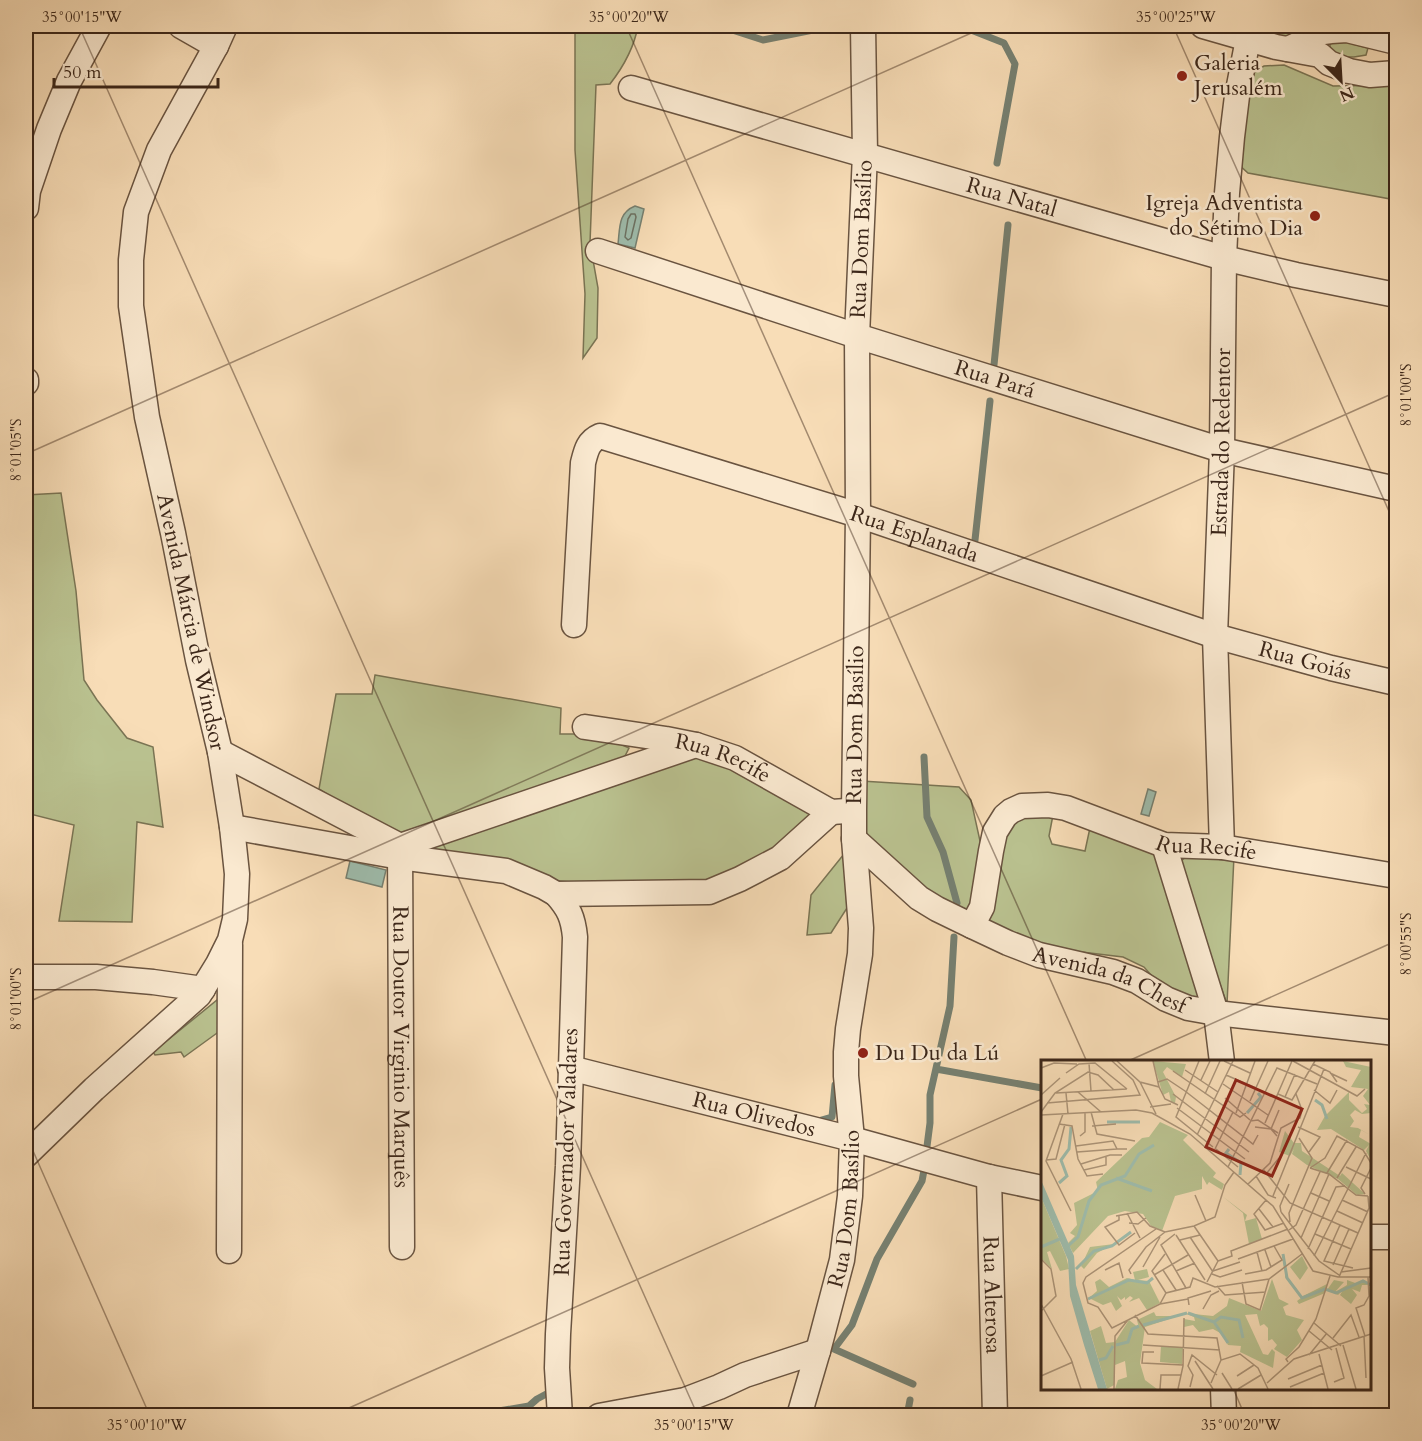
<svg xmlns="http://www.w3.org/2000/svg" width="1422" height="1441" font-family="Cardo,serif">
	<style>
		.green { fill: #bac290; stroke: #7a7454; stroke-width: 1.5 }
		.water { fill: #9ebcac; stroke: #768071; stroke-width: 1.5 }
		.lines { fill: none; stroke-linecap: round; stroke-linejoin: round }
		.shore { stroke: #6c7162; stroke-width: 1.5 }
		.stream { stroke: #768071; stroke-width: 7 }
		.minor-casing { stroke: #6a5440; stroke-width: 27 }
		.minor { stroke: #fae9d0; stroke-width: 24 }
		.ticks { fill: none; stroke: #3b2619; stroke-width: 1.5; stroke-opacity: 0.45 }
		.poi-dot { fill: #8f2418; stroke: #fae9d0; stroke-width: 2 }
		.labels { text-anchor: middle; dominant-baseline: central; stroke-width: 5; stroke-linejoin: round; paint-order: stroke }
		.poi-label { font-size: 22px; fill: #3b2619; stroke: #fae9d0; text-anchor: start }
		.street-label { font-size: 22px; fill: #3b2619; stroke: #fae9d0 }
		.inset-river { fill: none; stroke: #9ebcac; stroke-width: 3 }
		.inset-road { fill: none; stroke: #ac9478; stroke-width: 1.5 }
		.view { fill: #8f2418; fill-opacity: 0.15; stroke: #8f2418; stroke-width: 3 }
		.inset-edge { fill: none; stroke: #3b2619; stroke-width: 3 }
		.neatline { fill: none; stroke: #3b2619; stroke-width: 2 }
		.ticks-label { font-size: 15px; text-anchor: middle; fill: #3b2619 }
	</style>
	<rect width="100%" height="100%" fill="#f8ddb7"/>
	<filter id="stains"><feTurbulence type="fractalNoise" baseFrequency=".00333" numOctaves="4"/><feColorMatrix values="0 0 0 0 .2 0 0 0 0 .09 0 0 0 0 .02 0 0 0 .5 -.17"/></filter>
	<radialGradient id="worn" r=".72"><stop offset=".6" stop-color="#630" stop-opacity="0"/><stop offset="1" stop-color="#630" stop-opacity=".3"/></radialGradient>
	<path class="green" d="M575,26H638C634,48 624,66 610,84L596,85L590,243L598,288L597,338L583,358L585,294L575,150Z
		M1224,26H1293L1294,27L1289,40Z
		M1345,38L1353,44L1368,48L1366,55L1354,57H1338L1330,50V43Z
		M1284,65L1333,86L1396,85V200L1248,173L1237,163L1251,74L1264,66Z
		M61,493L76,591L84,680L97,700L127,738L153,747L163,827L137,822L132,922L59,921L74,825L26,813V495Z
		M375,675L561,708L560,734H579L607,738L629,748L620,766L396,838L319,789L336,694H372Z
		M699,757L712,760L823,811L769,852L719,878L663,885L583,883L547,880L423,851L475,828L690,758Z
		M861,781L959,787L971,800L982,850L978,908L961,916L864,841Z
		M1053,815L1049,836L1052,844L1085,851L1091,823L1159,851L1209,1005L1159,984L1144,967L1123,957L1040,947L982,918L993,862L1016,816Z
		M844,854L847,908L831,933L807,935L811,895Z
		M1234,856L1227,1004L1182,878L1181,861L1186,857Z
		M233,987L235,1020L184,1057L181,1052L155,1055L153,1052Z"/>
	<path class="water" d="M635,206L644,209L635,248L618,244C620,227 618,213 635,206Z
		M1148,789L1156,792L1149,816L1141,814Z
		M350,861L386,870L382,887L346,878Z"/>
	<g class="lines">
		<path class="shore" d="M631,214H635L636,217L631,238L628,240L625,237L628,219Z"/>
		<path class="stream" d="M720,26L763,40L813,30L826,26
			M961,26L1004,43L1015,64L997,163
			M994,365L1008,225
			M975,540L990,401
			M924,757L927,817L943,852L957,903
			M936,1069L1042,1088
			M818,1121L832,1117L835,1085
			M926,1154L930,1123V1095L950,1006L954,937
			M913,1384L834,1349L852,1325L877,1259L922,1181L925,1165
			M464,1416L505,1410L529,1406L537,1399L550,1392
			M907,1416L910,1400"/>
		<defs>
			<g id="minor">
				<path d="M181,26L216,46"/>
				<path d="M1203,26L1276,47L1320,55L1329,63L1349,71L1370,75L1396,73"/>
				<path d="M1288,49L1301,43L1316,33L1331,31L1347,30L1396,42"/>
				<path id="s1" d="M631,88L1224,258L1296,275L1396,295"/>
				<path d="M26,208L28,191L49,129L69,81L99,26"/>
				<path id="s2" d="M598,251L857,336L1222,450L1396,489"/>
				<path d="M26,380V383"/>
				<path id="s3" d="M574,625L583,463C586,451 588,441 600,436L858,515L1215,636L1331,668L1396,683"/>
				<path id="s4" d="M585,727L666,739L696,745L735,758L831,812L847,811"/>
				<path d="M220,752L400,846L696,745"/>
				<path d="M232,827L400,857L506,871L544,887L556,894L709,892L740,879L780,858L831,812"/>
				<path id="s5" d="M854,839L919,898L937,909L972,926L1008,943L1039,955L1113,972L1137,981L1166,999L1188,1008L1216,1013L1396,1033"/>
				<path d="M1164,845L1216,1013L1222,1062"/>
				<path id="s6" d="M400,846L402,1247"/>
				<path id="s7" d="M1222,847L1215,636L1222,450L1224,258L1227,193L1232,137L1237,96L1248,39"/>
				<path d="M556,894C569,909 573,917 575,937L568,1166L558,1334L557,1368L560,1416"/>
				<path id="s8" d="M972,926L982,907L991,851L995,832L1005,816L1011,811L1022,806L1048,805L1066,808L1164,845L1222,847L1396,876"/>
				<path d="M26,977H96L153,982L203,989"/>
				<path id="s9" d="M570,1068L852,1139L989,1177L1042,1188"/>
				<path d="M26,1155L94,1089L199,995L218,964L230,940L235,919L237,874L232,827L220,752L198,660L173,533L147,417L131,306V260L136,212L159,150L216,46L225,26"/>
				<path id="s10" d="M989,1177L995,1416"/>
				<path d="M1370,1237H1396"/>
				<path d="M229,1251L230,945"/>
				<path d="M1223,1388L1224,1416"/>
				<path d="M599,1416L685,1400L719,1387L745,1375L818,1351"/>
				<path id="s11" d="M799,1416L818,1351L842,1260L850,1196L852,1139L846,1076V1052L848,1029L860,954L861,928L854,839V810L858,515L857,336L865,154L863,26"/>
			</g>
		</defs>
		<use href="#minor" class="minor-casing"/>
		<use href="#minor" class="minor"/>
	</g>
	<path class="ticks" d="M79,26L698,1416M626,26L1087,1062M1173,26L1396,527M26,454L987,26M26,1003L1396,392M1126,1062L1396,941M26,1135L150,1416M1233,1388L1245,1416M331,1416L1042,1099"/>
	<g class="poi-dot">
		<circle cx="1182" cy="76" r="6"/>
		<circle cx="1315" cy="216" r="6"/>
		<circle cx="863" cy="1053" r="6"/>
	</g>
	<g class="labels">
		<g class="poi-label">
			<text x="1194" y="63">Galeria<tspan x="1194" dy="25">Jerusalém</tspan></text>
			<text x="1303" y="203" text-anchor="end">Igreja Adventista<tspan x="1303" dy="25">do Sétimo Dia</tspan></text>
			<text x="875" y="1053">Du Du da Lú</text>
		</g>
		<g class="street-label">
			<text stroke="none"><textPath href="#s1" startOffset="396">Rua Natal</textPath></text>
			<text stroke="none"><textPath href="#s11" startOffset="1185">Rua Dom Basílio</textPath></text>
			<text stroke="none"><textPath href="#s2" startOffset="417">Rua Pará</textPath></text>
			<text stroke="none"><textPath href="#s7" startOffset="405">Estrada do Redentor</textPath></text>
			<text stroke="none"><textPath href="#s3" startOffset="525">Rua Esplanada</textPath></text>
			<text transform="translate(191 622) rotate(78)">Avenida Márcia de Windsor</text>
			<text stroke="none"><textPath href="#s3" startOffset="936">Rua Goiás</textPath></text>
			<text stroke="none"><textPath href="#s11" startOffset="699">Rua Dom Basílio</textPath></text>
			<text stroke="none"><textPath href="#s4" startOffset="142">Rua Recife</textPath></text>
			<text stroke="none"><textPath href="#s8" startOffset="328">Rua Recife</textPath></text>
			<text stroke="none"><textPath href="#s5" startOffset="296">Avenida da Chesf</textPath></text>
			<text stroke="none"><textPath href="#s6" startOffset="201">Rua Doutor Virginio Marquês</textPath></text>
			<text stroke="none"><textPath href="#s9" startOffset="190">Rua Olivedos</textPath></text>
			<text transform="translate(566 1152) rotate(-88)">Rua Governador Valadares</text>
			<text stroke="none"><textPath href="#s11" startOffset="213">Rua Dom Basílio</textPath></text>
			<text stroke="none"><textPath href="#s10" startOffset="118">Rua Alterosa</textPath></text>
		</g>
	</g>
	<g transform="translate(1041 1060)">
		<rect width="330" height="330" fill="#f8ddb7"/>
		<path d="M112,1L145,4L141,17L126,7L122,12L135,37L134,43L130,42L128,32L122,35ZM302,1L330,7V53L321,54L314,50L309,55L313,61L309,67L317,68L329,75L320,70L318,77L330,84V100L325,91L328,85L323,90L290,69L276,70L284,56L308,32V40L321,53L326,49L323,44L329,45L322,36L327,29L310,27L320,10L305,7ZM119,62L147,75L142,80L175,113L172,117L183,124L181,130L168,122L166,125L161,116V129L134,136L121,171L110,166L102,154L84,151L67,156L32,193L27,183L34,176L29,173L36,165L33,143L57,131L55,122L101,78L108,77ZM244,71L253,83H260L261,91L299,116L301,113L324,134L316,135L297,119L266,105L251,94L253,89L249,96L238,92ZM181,136L206,155L204,161L215,158L221,179L208,184L202,153ZM0,137L25,196L28,209L19,211L9,191L6,192L11,209L0,198ZM73,184L56,193L43,209L40,206L49,187ZM261,196L267,208L259,220L249,207ZM106,209L108,217L97,220L108,221L119,243L106,250L98,238L88,242L92,238L89,236L84,240V237L80,240L76,236L81,246L75,251L70,242L62,245L48,238L56,231L54,222L59,219L68,227L86,218L94,220L92,212ZM245,209L246,218L255,228L260,237L286,224L284,233L258,244L256,241L260,238L244,217ZM231,219L238,239L248,244L242,247L245,255L263,260L256,270L261,280L246,297L233,289L236,285L231,279L227,281V268L223,264L219,266L216,254L204,255L222,294L227,295L231,289L234,292L232,308L199,292L200,286L187,285L181,274L172,269L158,272L152,265L143,267V259L154,261L153,257L143,253L172,256L186,246L188,238L220,251ZM293,220L303,222L294,232L306,225V220L317,224L325,221L326,225H321L319,232L311,229L316,235L310,244L299,235L302,230L297,235L286,230ZM113,252L115,256H137L104,267L99,303L104,320L116,329H74L77,320L86,317L84,301L74,305L73,325L66,329L49,271L60,266L65,283L74,282L88,260L98,268L96,260ZM120,286L142,287L141,304L119,302Z" fill="#bac290"/>
		<path d="M0,120L33,196L35,225L66,329H57L43,285L29,236L27,200L0,137Z" fill="#9ebcac"/>
		<path class="inset-river" d="M274,40L281,45L286,59M206,53L220,37L217,33M66,62H99M188,89L185,93L200,103L199,115M75,118L111,131M18,123L26,116L20,100L28,89L30,67M27,186L37,177L48,141L60,125L84,116L98,94L113,85M0,187L21,178M242,194L246,218L261,238L284,229L295,233L322,221L330,225M35,209L53,191L71,186L90,172M47,239L88,220L106,223L112,218M147,253L173,262L180,257L198,260L202,278M173,262L187,283M102,265L146,253M75,285L87,282L91,269L98,266M58,300L65,298L72,286"/>
		<path class="inset-road" d="M76,1L99,22L118,27L124,39L137,45M112,1L118,27M158,1L135,57L172,87M183,1L209,13M252,1L316,36L324,29M48,3L50,31M272,4L289,12L296,22M0,8L13,3L36,4M144,10L177,32M132,11L199,57L205,53M25,13L38,4L54,3L86,29M289,13L306,21M185,15L215,28M160,20L169,1M99,22L115,54M117,22L126,19L144,31L212,84L217,75M182,24L227,55M273,30L289,43L296,30M37,32L60,52M15,33L86,29M25,33L27,54M132,34L208,92M164,34L179,1M237,34L251,40L274,1M0,35L19,18M244,37L254,14M184,38L209,60M209,41L227,1M6,43L99,35L92,20L71,1M109,47L130,44M136,48L204,99M0,52L14,33L47,12L57,15L73,30M50,52L56,74L94,81M195,53L214,1M22,54L5,101L30,151M0,55L95,50L111,53L149,74L232,146L272,211L297,217H330M209,61L217,60L237,73M224,63L251,1M18,64L31,66L37,99L46,116L62,114M51,66L75,64M214,67L230,69L236,76M257,67L279,77L268,92M230,69L238,50M156,75L192,1M39,76L44,72V53M35,86L72,81L76,89H86M174,89L192,52M175,89L197,107M36,92L76,89M5,100L15,99L24,64M40,104L69,95H81M187,107L236,8L276,24M305,107L330,119M269,108L284,98L296,76L322,90L330,103M269,108L288,114L315,135L327,136M222,109L249,143L317,173M43,110L65,105V97M286,113L306,80M225,114L238,98M215,116L227,135L235,138M296,118L315,87M207,124L229,103L240,68L259,58L261,50L255,34M270,133L288,141M324,134L320,128L330,108M154,135L165,161M232,136L283,9M225,140L213,154L224,170L243,163M301,140L327,152M218,149L232,167M296,151L322,163M240,152L278,201L298,215M240,152L239,146L248,124M86,153L99,178M78,155V160L64,167L78,185L94,173M75,156L96,152L109,166L124,172L153,166L174,157L184,125L193,112M249,162L248,153L271,98L258,78M88,163L97,164L105,158M299,165L283,201L312,208M153,166L177,201M115,169L45,217L42,223L47,243L57,247L71,268L119,244L147,239M248,170L255,165L279,112M134,174L120,185L145,228M274,174L310,189M135,175L164,220M149,177L172,212M260,178L288,114M139,180L159,175M267,189L295,127L304,126M224,190L230,207M216,192L221,211M124,194L111,211L125,233M273,196L325,93M0,199L10,209L15,236L0,251M197,199L252,179M177,201L191,196L190,191L247,169M292,205L308,169M102,207L119,177M64,210L78,203L82,218M122,210L135,230M135,211L154,203M172,211L199,202M300,212L330,208M90,214L88,210L105,187L124,172M171,214L179,217L201,210M204,214L225,210L241,200L233,186M113,215L147,195M298,217L328,148L327,136M166,222L177,201M201,222L205,244L219,250L228,219M176,226L184,235L225,232M0,244L30,299L40,329M119,244L125,233L149,227L152,218L174,227L228,219L261,194M148,245L147,238L170,231M162,249L170,235L178,231M94,255L107,274L176,278L180,300M273,263L300,286M268,271L291,290M323,276L325,318M324,276L315,248L323,245L328,236L327,217M292,278L310,255L318,277M102,285L179,290M302,285L315,329M113,292H102L101,303L142,305M278,294L287,329M268,295L286,273M154,301L172,329M247,302L245,299L258,287L275,259L289,216M181,313L191,329M0,316L32,302M196,316L213,305M247,319L281,305M293,322L303,318L295,288M170,323L180,300L199,294L217,308L227,329M226,323L253,299L330,274M149,327L152,315L147,306L151,295L176,315M249,327L283,313M73,329L74,276L87,260M119,329L120,315H140M137,329L142,306L143,258M197,329L220,315"/>
		<path class="view" d="M195,20L261,49L231,116L165,87Z"/>
		<rect width="330" height="330" class="inset-edge"/>
	</g>
	<rect width="1422" height="1441" fill="none" stroke="#f8ddb7" stroke-width="66"/>
	<g transform="translate(1341 81) rotate(156)" stroke="#fae9d0" stroke-width="4.5" paint-order="stroke">
	<path d="M0-4.5L10 22L0 15L-10 22Z" fill="#3b2619"/>
	<text y="-9" font-size="16" font-weight="bold" text-anchor="middle" fill="#3b2619">N</text>
	</g>
	<path d="M54 78v9h164v-9" fill="none" stroke="#3b2619" stroke-width="3"/>
	<text x="63" y="78" font-size="18" fill="#3b2619" stroke="#fae9d0" stroke-width="4.5" paint-order="stroke">50 m</text>
	<rect x="33" y="33" width="1356" height="1375" class="neatline"/>
	<g class="ticks-label">
		<text x="82" y="22">35°00'15"W</text>
		<text x="629" y="22">35°00'20"W</text>
		<text x="1176" y="22">35°00'25"W</text>
		<text transform="translate(1406 395) rotate(-90)" y="5">8°01'00"S</text>
		<text transform="translate(16 450) rotate(-90)" y="5">8°01'05"S</text>
		<text transform="translate(1406 944) rotate(-90)" y="5">8°00'55"S</text>
		<text transform="translate(16 999) rotate(-90)" y="5">8°01'00"S</text>
		<text x="147" y="1430">35°00'10"W</text>
		<text x="694" y="1430">35°00'15"W</text>
		<text x="1241" y="1430">35°00'20"W</text>
	</g>
	<rect width="100%" height="100%" filter="url(#stains)"/>
	<rect width="100%" height="100%" fill="url(#worn)"/>
</svg>
